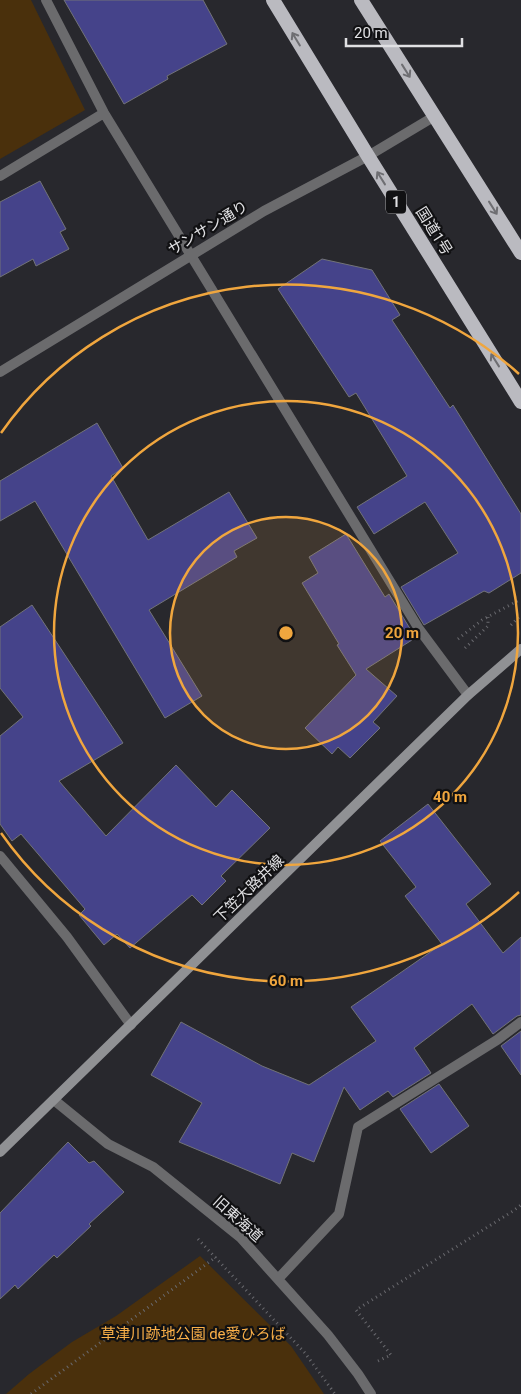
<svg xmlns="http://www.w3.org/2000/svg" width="521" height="1394" font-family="Roboto,'Noto Sans JP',sans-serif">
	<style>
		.green { fill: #4a300c }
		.building { fill: #45438a; stroke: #727378 }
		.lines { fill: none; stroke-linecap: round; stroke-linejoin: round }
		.path { stroke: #6a6a6f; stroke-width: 3; stroke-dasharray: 1 4; stroke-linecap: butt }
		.minor { stroke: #6b6b6d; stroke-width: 10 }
		.tertiary { stroke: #6b6b6d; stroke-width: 10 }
		.secondary { stroke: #909194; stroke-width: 10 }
		.trunk { stroke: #babac0; stroke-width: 14 }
		.oneway { stroke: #6e6e72 }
		.ring { fill: none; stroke: #f0a63e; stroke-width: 2.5 }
		.labels { text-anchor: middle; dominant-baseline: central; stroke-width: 4.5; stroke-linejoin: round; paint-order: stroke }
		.shield { fill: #111113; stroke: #a2a2a5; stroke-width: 1 }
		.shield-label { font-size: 14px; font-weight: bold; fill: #e0e0e3 }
		.street-label { font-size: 15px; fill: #e0e0e3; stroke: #111113 }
		.park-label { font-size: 15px; fill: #f9af48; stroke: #111113 }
		.centre { fill: #f0a63e; stroke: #111113; stroke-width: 2.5 }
		.ring-label { font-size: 15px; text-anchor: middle; font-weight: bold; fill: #f0a63e; stroke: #111113; stroke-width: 4.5; stroke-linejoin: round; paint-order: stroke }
	</style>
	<rect width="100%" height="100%" fill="#28282d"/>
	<path class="green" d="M0,0H31L85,110L0,159Z
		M200,1256L291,1346L324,1394H6L29,1374L72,1342L116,1316Z"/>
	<path class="building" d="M64,0H203L227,44L167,76L168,79L124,104Z
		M40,181L66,229L60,232L69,249L36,266L33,259L0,277V202Z
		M322,259L372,270L400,315L392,320L450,408L453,405L521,514V573L489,593L484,591L424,625L401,587L458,553L425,502L374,534L357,507L407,476L356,393L349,397L278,289Z
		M97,423L123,468L111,476L148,540L229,492L257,538L234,551L237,557L149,610L202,696L165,718L35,501L0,521V481Z
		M346,534L385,597L389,594L412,632L408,634L412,640L366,669L397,696L373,722L380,728L350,758L338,747L332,754L305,728L356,675L337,645L339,644L302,583L318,573L309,557Z
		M32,605L123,743L59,781L106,836L176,765L216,807L232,790L270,828L221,876L226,881L202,905L192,895L130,948L117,934L104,945L79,915L85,909L21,834L12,841L0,824V736L23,717L0,688V627Z
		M428,804L491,884L466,904L503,953L521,937V1015L517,1016L493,1034L472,1004L414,1048L431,1073L393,1097L388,1091L360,1110L344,1087L314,1162L292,1153L280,1184L179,1142L202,1103L151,1075L181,1022L262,1066L309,1085L376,1041L351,1007L442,944L405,896L416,887L380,841Z
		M521,1031V1075L501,1046Z
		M439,1084L469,1126L431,1153L400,1109Z
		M68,1142L89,1163L94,1161L124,1192L89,1224L91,1226L57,1258L54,1255L18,1289L15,1285L0,1299V1213Z"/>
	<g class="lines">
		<path class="path" d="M511,625L521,615
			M458,639L482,620L521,599
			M465,648L488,626V617
			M198,1239L305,1353L335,1394
			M378,1361L391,1355L356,1310L513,1211L521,1205
			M31,1394L216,1257"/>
		<path class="minor" d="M46,0L104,113L419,629L468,695
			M0,176L104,113
			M0,856L67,937L131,1025
			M54,1100L108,1144L153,1167L240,1237L328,1335L358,1374L371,1394
			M278,1279L339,1214L358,1127L497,1040L521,1022"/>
		<path class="tertiary" d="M0,372L264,211L368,156L435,116"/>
		<path class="secondary" d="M0,1152L468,695L521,649"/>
		<path class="trunk" d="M273,0L368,156L521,402
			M361,0L521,253"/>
	</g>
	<defs><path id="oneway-shaft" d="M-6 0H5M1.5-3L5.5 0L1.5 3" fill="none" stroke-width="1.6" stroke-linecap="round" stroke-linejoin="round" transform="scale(1.25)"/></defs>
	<g class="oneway">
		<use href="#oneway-shaft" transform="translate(296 39) rotate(-121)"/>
		<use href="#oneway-shaft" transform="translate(406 71) rotate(58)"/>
		<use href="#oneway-shaft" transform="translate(381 178) rotate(-122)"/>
		<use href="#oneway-shaft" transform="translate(493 208) rotate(58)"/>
		<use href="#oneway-shaft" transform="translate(495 360) rotate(-122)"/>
	</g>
	<circle cx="286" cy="633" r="116" fill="#f0a63e" fill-opacity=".12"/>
	<g class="ring">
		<circle cx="286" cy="633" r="116"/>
		<circle cx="286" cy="633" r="232"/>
		<path d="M519 892A348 348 0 0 1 1 833M1 433A348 348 0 0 1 519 374"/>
	</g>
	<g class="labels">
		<rect class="shield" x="386" y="190.5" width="20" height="23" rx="4"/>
		<g class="shield-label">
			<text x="396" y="202">1</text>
		</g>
		<g class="street-label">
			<text transform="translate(208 228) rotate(-31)">サンサン通り</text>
			<text transform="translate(434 231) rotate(58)">国道1号</text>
			<text transform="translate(249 889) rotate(-44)">下笠大路井線</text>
			<text transform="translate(238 1219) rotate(42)">旧東海道</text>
		</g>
		<g class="park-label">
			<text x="193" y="1334">草津川跡地公園 de愛ひろば</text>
		</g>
	</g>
	<circle cx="286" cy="633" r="8" class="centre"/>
	<g class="ring-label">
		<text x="402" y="638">20 m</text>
		<text x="450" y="802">40 m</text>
		<text x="286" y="986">60 m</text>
	</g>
	<path d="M346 38v8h116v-8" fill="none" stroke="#e0e0e3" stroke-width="2.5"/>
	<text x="354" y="38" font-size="15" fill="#e0e0e3" stroke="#111113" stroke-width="4" paint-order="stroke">20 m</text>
</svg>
